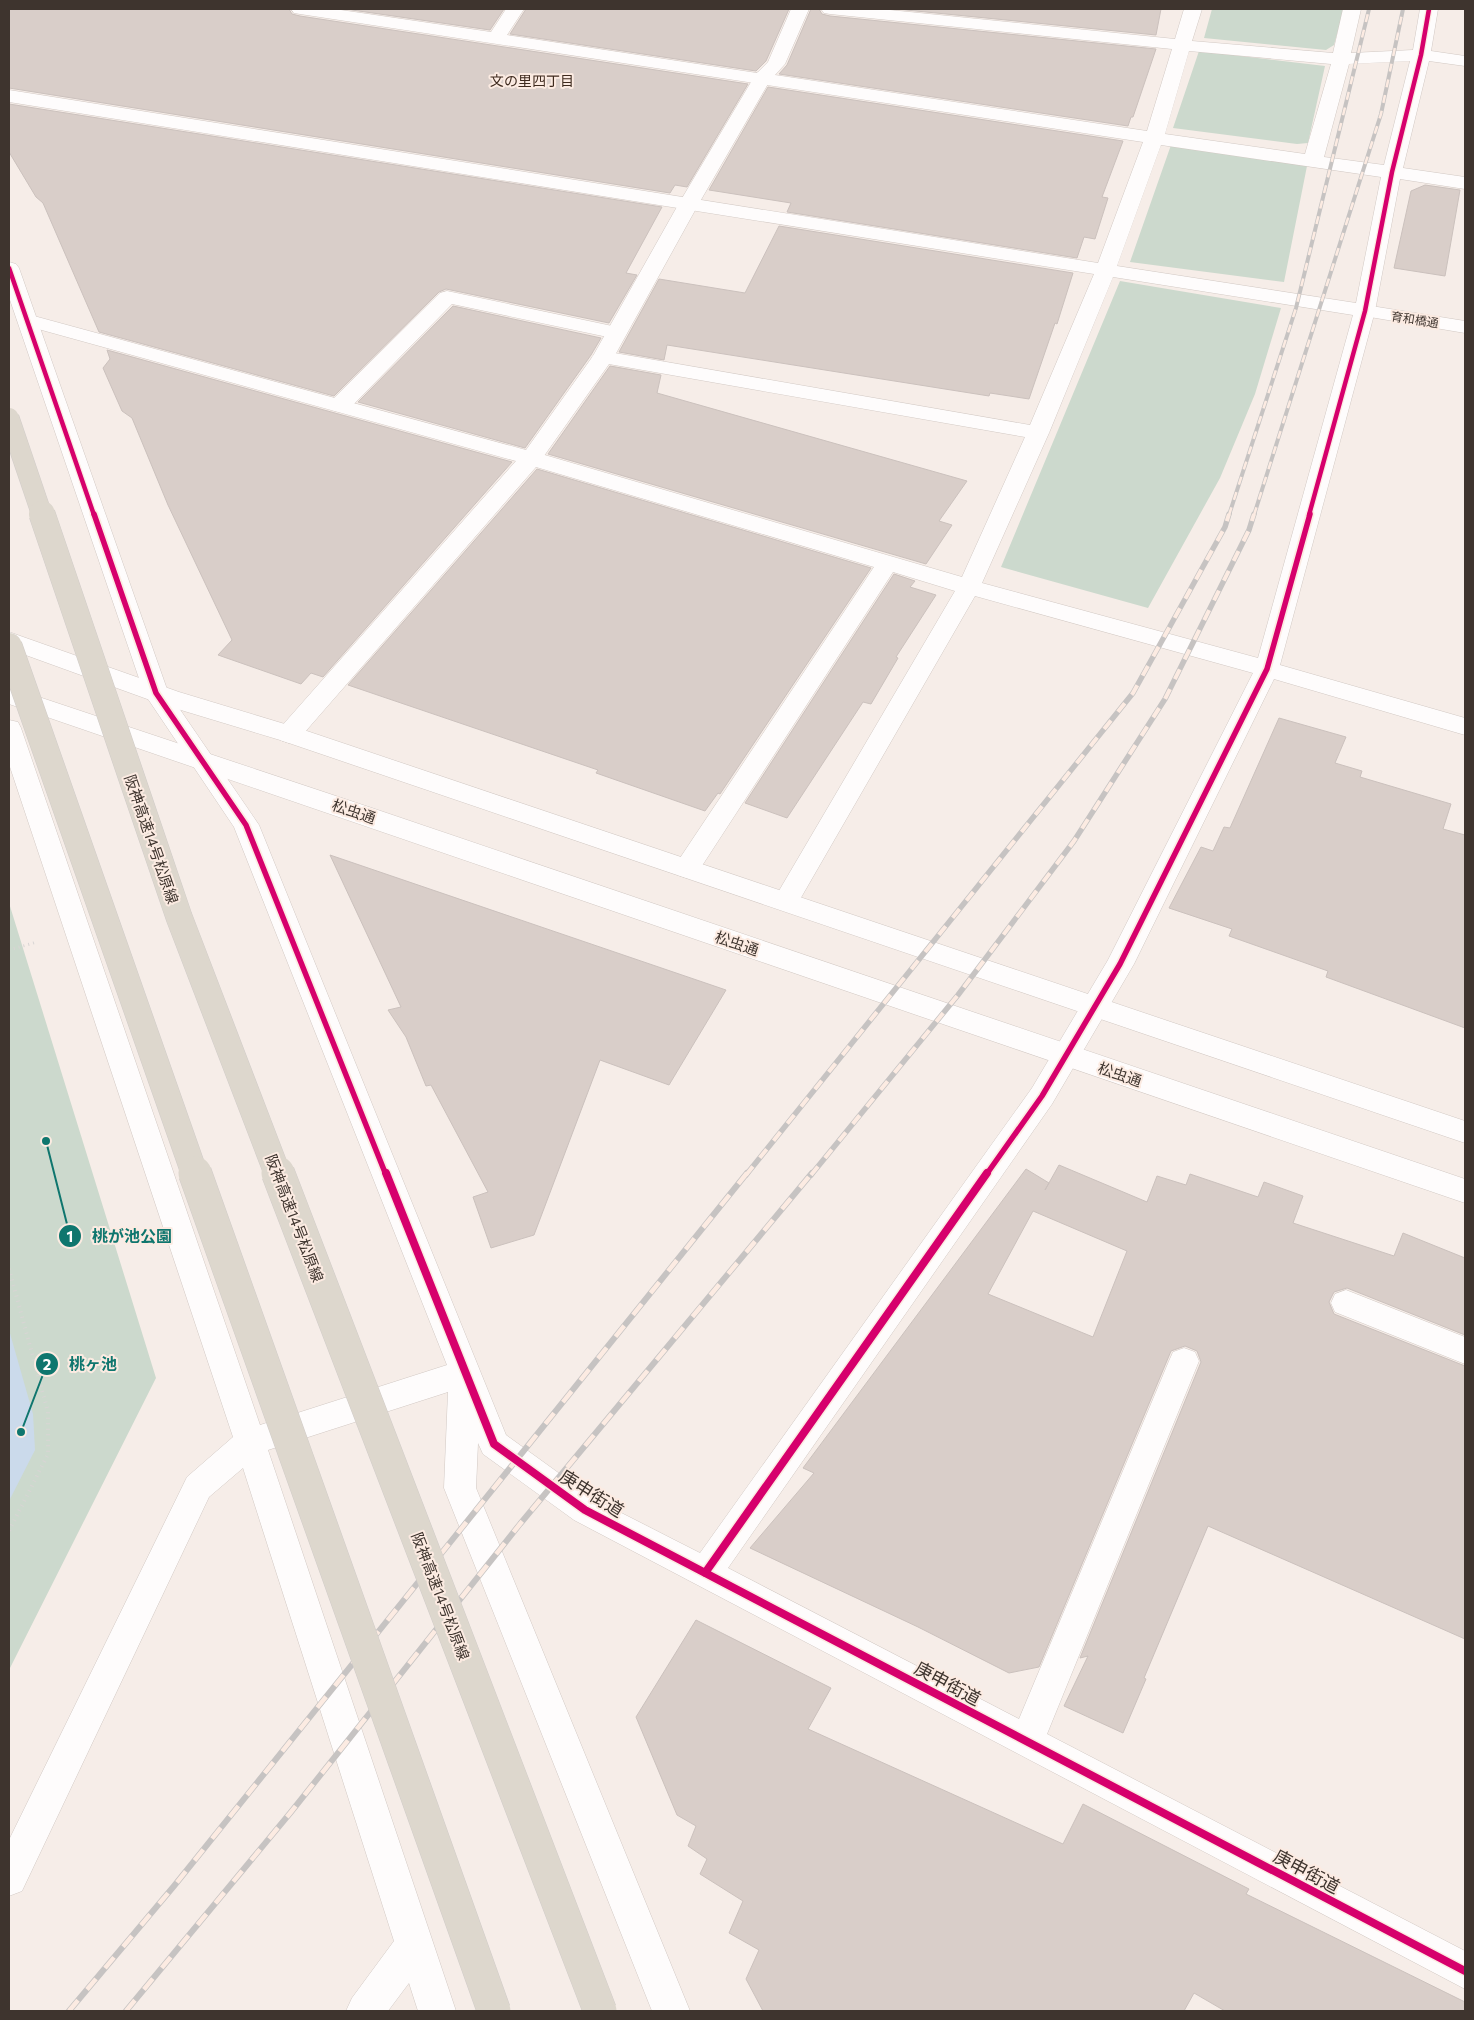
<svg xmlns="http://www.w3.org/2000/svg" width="1474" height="2020" font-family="Commissioner,'Noto Sans JP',sans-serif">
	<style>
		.green { fill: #ccd9cd }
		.water { fill: #cbdaeb }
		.building { fill: #d9cec9; stroke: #cbc1bd; fill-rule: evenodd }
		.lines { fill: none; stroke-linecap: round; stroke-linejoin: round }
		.street-casing { stroke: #d2c9c4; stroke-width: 1 }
		.secondary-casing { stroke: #d2c9c4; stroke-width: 1 }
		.path-far1 { stroke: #d8d5d4; stroke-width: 3; stroke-dasharray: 1 4; stroke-linecap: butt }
		.path { stroke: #d8d5d4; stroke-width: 4; stroke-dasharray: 1 4.5; stroke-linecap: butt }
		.street { fill: #fefcfc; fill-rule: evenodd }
		.secondary { fill: #fefcfc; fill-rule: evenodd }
		.rail-far2-casing { stroke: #c6c3c2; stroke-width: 4 }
		.rail-far1-casing { stroke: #c6c3c2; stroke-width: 5.5 }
		.rail-casing { stroke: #c6c3c2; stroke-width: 6 }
		.rail-far2 { stroke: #fcebe2; stroke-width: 2.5; stroke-dasharray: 8; stroke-linecap: butt }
		.rail-far1 { stroke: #fcebe2; stroke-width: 4; stroke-dasharray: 11; stroke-linecap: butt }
		.rail { stroke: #fcebe2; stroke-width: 4.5; stroke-dasharray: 14; stroke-linecap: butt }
		.highway-bridge-far2-casing { stroke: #d1ccc9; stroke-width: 21; stroke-linecap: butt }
		.highway-bridge-far1-casing { stroke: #d1ccc9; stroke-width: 27; stroke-linecap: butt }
		.highway-bridge-casing { stroke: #d1ccc9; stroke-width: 34; stroke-linecap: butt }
		.highway-bridge-far2 { stroke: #ddd7cd; stroke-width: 20 }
		.highway-bridge-far1 { stroke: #ddd7cd; stroke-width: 26 }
		.highway-bridge { stroke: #ddd7cd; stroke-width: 33 }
		.cycleway-far2-casing { stroke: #fcebe2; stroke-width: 7 }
		.cycleway-far1-casing { stroke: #fcebe2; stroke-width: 9 }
		.cycleway-casing { stroke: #fcebe2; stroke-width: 11 }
		.cycleway-far2 { stroke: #d6006c; stroke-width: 4.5 }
		.cycleway-far1 { stroke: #d6006c; stroke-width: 5.5 }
		.cycleway { stroke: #d6006c; stroke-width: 8 }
		.labels { text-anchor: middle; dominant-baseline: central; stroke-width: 4; stroke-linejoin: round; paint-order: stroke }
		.far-street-label { font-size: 12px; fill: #3e342e; stroke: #fcebe2 }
		.far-neighbourhood-label { font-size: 14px; fill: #3e2a1e; stroke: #fcebe2 }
		.street-label { font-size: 15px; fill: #3e342e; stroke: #fcebe2 }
		.near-street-label { font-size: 18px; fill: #3e342e; stroke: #fcebe2 }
		.leader { fill: none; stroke: #0f766e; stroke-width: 2 }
		.callout-dot { fill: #0f766e; stroke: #fcebe2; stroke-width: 2 }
		.mark-label { font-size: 15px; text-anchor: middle; font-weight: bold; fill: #fff }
		.callout-label { font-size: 16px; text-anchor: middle; font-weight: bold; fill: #0f766e; stroke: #fcebe2; stroke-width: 4; stroke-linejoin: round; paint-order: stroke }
	</style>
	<rect width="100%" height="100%" fill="#f6ede8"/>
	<path class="green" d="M1212,9H1344L1334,45L1326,50L1204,38Z
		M1199,51L1325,66L1308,143L1297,144L1173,128Z
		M1171,145L1307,166L1284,282L1130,262Z
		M1120,281L1281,308L1255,394L1220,478L1148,608L1001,567Z
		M9,903L156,1378L9,1670Z"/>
	<path class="water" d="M9,1330L33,1414L35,1450L9,1501Z"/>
	<path class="building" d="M9,9H289L292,14L300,16L748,84L687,187L675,185L670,193L9,88Z
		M345,9H504L490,30Z
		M526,9H789L766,61L756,71L510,34Z
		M811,9H819L822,14L830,16L1156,49L1133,117H1131L1128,126L779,74L787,65Z
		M896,9H1161L1156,35Z
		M768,87L1123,141L1102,197L1108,198L1095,239L1084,237L1077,258L787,212L791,203L709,190Z
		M9,104L662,207L626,273L637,275L609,323L446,289L439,292L334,396L99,332L43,203L36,197L9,152Z
		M1425,185L1460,190L1445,276L1394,268L1411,191Z
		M779,226L1073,273L1057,324L1055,323L1029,399L990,393L989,396L667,345L664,360L619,352L659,279L745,293Z
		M453,306L601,338L591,355L525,448L358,402Z
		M107,350L512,462L323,677L311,673L301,684L218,655L232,640L168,505L132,418L122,411L103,368L110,359Z
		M610,366L661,375L657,393L967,481L939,521L952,525L926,564L548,454Z
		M537,469L871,568L720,794L718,793L705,811L596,773L598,770L348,685Z
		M894,574L915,581L910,587L936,595L896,657L898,658L871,704L863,702L787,818L745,803Z
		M1279,718L1346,737L1335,763L1362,771L1360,777L1451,804L1443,829L1465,835V1028L1326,977L1328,971L1229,936L1232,929L1169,908L1201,847L1213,851L1224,827L1230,828Z
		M330,855L726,990L669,1085L600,1060L534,1235L491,1248L473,1197L488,1192L431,1085L426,1086L406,1037L388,1010L401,1007Z
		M1059,1165L1147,1202L1157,1176L1186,1185L1190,1174L1258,1197L1264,1182L1303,1196L1293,1223L1394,1256L1403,1233L1465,1258V1335L1347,1288L1334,1292L1329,1302L1334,1314L1465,1366V1639L1208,1526L1144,1678L1146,1679L1123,1733L1064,1706L1088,1656L1080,1658L1201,1362L1197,1351L1185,1346L1171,1351L1039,1667L1009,1673L918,1627L750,1548L814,1473L803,1468L1026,1169L1049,1183L1045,1190ZM1033,1211L1127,1251L1093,1337L988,1294Z
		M696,1620L831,1688L808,1729L1063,1844L1083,1804L1249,1889L1246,1894L1465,2002V2011H1225L1194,1993L1184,2011H763L746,1979L759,1950L729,1933L743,1901L700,1874L707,1859L688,1846L696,1826L677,1815L636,1717Z"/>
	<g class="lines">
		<defs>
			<path id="street" d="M291,9H334L491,32L506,9H524L507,35L757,73L768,62L791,9H809L785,64L775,75L1147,131L1172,49L830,14L824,13L821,9H880L1175,39L1184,9H1202L1192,41L1333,53L1343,9H1361L1351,53L1413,50L1420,9H1438L1431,51L1465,56V66L1429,61L1403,168L1465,177V189L1400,179L1375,311L1280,665L1465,718V735L1274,679L1134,964L1052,1104L728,1568L1019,1719L1169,1361L1173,1352L1184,1348L1195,1352L1199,1361L1047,1734L1465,1951V1989L574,1520L483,1454L478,1443L476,1488L690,2011H652L444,1488L448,1392L268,1450L456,2011H418L409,1983L388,2011H346L352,1998L394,1941L243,1468L209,1497L22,1891L9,1896V1840L187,1477L233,1437L9,764V720L18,722L21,728L260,1425L447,1365L234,827L144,693L9,297V262L16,264L19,268L168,692L259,825L506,1435L596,1500L700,1553L1032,1088L1108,960L1253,673L975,596L795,908L786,911L777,908L773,901L955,591L893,572L696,875L687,878L678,875L674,868L678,861L874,567L536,467L298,740L289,743L280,740L277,734L280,728L523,453L531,451L962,577L1025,437L603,363L596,361L592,357L596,353L603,351L1030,425L1094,274L9,102V90L1098,263L1143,142L300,14L294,13ZM1189,51L1331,64L1305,154L1165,134ZM1410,61L1384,165L1324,157L1349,64ZM1161,145L1381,177L1356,303L1117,266ZM1113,277L1353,315L1258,658L982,583L1049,433Z
				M447,291L617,327L624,329L627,333L624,337L617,339L452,304L348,410L340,412L332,410L329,405L332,400L440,293Z
				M1346,1290L1465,1337V1364L1335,1312L1331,1303L1335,1294Z"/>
			<path id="secondary" d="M763,71L770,73L772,77L698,205L614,357L539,463L531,465L523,463L20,324L17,320L20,316L27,314L34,316L526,450L593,356L678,205L754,77L756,73Z
				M1365,305L1465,321V333L1358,315L1355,311L1358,307Z
				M9,632L179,692L298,728L1465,1121V1143L280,740L161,704L9,649Z
				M9,687L369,807L1465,1179V1203L9,704Z"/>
		</defs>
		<use href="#street" class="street-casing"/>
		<use href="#secondary" class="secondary-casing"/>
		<path class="path-far1" d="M9,950L37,942"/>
		<path class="path" d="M9,1269L48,1412V1454L9,1531"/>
		<use href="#street" class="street"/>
		<use href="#secondary" class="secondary"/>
		<defs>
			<path id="rail-far2" d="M1229,515L1296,308L1369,9
				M1254,515L1381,114L1403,9"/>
			<path id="rail-far1" d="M746,1175L1133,693L1225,527L1229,514
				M811,1175L958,995L1074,841L1165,699L1249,530L1254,514"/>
			<path id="rail" d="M69,2011L174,1886L747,1173
				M126,2011L291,1812L520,1524L812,1173"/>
		</defs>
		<use href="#rail-far2" class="rail-far2-casing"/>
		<use href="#rail-far1" class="rail-far1-casing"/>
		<use href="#rail" class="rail-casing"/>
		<use href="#rail-far2" class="rail-far2"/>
		<use href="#rail-far1" class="rail-far1"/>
		<use href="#rail" class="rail"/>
		<defs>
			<path id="highway-bridge-far2" d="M9,418L42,515"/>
			<path id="highway-bridge-far1" d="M42,514L179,917L278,1175
				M9,646L195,1175"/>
			<path id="highway-bridge" d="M195,1173L494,2011
				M278,1173L600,2011"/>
		</defs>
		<use href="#highway-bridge-far2" class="highway-bridge-far2-casing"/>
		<use href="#highway-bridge-far1" class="highway-bridge-far1-casing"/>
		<use href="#highway-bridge" class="highway-bridge-casing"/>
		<use href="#highway-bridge-far2" class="highway-bridge-far2"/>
		<use href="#highway-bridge-far1" class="highway-bridge-far1"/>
		<use href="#highway-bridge" class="highway-bridge"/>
		<defs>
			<path id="cycleway-far2" d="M9,268L94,515
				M1309,515L1365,311L1392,172L1421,55L1429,9"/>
			<path id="cycleway-far1" d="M94,514L156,693L246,825L386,1175
				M986,1175L1042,1096L1120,964L1267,669L1310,514"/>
			<path id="cycleway" d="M386,1173L494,1444L585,1510L1465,1971
				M705,1573L987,1173"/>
		</defs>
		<use href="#cycleway-far2" class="cycleway-far2-casing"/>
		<use href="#cycleway-far1" class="cycleway-far1-casing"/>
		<use href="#cycleway" class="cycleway-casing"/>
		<use href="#cycleway-far2" class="cycleway-far2"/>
		<use href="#cycleway-far1" class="cycleway-far1"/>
		<use href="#cycleway" class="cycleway"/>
	</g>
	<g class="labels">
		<g class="far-street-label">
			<text transform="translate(1415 319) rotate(9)">育和橋通</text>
		</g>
		<g class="far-neighbourhood-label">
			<text x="532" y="80">文の里四丁目</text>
		</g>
		<g class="street-label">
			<text transform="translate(354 811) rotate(19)">松虫通</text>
			<text transform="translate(152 839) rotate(71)">阪神高速14号松原線</text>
			<text transform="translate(737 943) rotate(19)">松虫通</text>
			<text transform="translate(1120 1074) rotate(19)">松虫通</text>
			<text transform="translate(295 1218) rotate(69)">阪神高速14号松原線</text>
			<text transform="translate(441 1596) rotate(69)">阪神高速14号松原線</text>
		</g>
		<g class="near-street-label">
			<text transform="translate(592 1493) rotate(32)">庚申街道</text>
			<text transform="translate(948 1683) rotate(28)">庚申街道</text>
			<text transform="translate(1307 1871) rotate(28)">庚申街道</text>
		</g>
	</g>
	<path class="leader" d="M46 1141L70 1236M21 1432L47 1364"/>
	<g class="callout-dot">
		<circle cx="46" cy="1141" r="5"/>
		<circle cx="21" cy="1432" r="5"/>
		<circle cx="70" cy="1236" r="12"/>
		<circle cx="47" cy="1364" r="12"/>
	</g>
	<g class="mark-label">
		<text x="70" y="1242">1</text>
		<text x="47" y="1370">2</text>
	</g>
	<g class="callout-label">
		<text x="132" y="1242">桃が池公園</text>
		<text x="93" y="1370">桃ヶ池</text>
	</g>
	<rect width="1474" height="2020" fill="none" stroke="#3e342e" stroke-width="20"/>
</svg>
